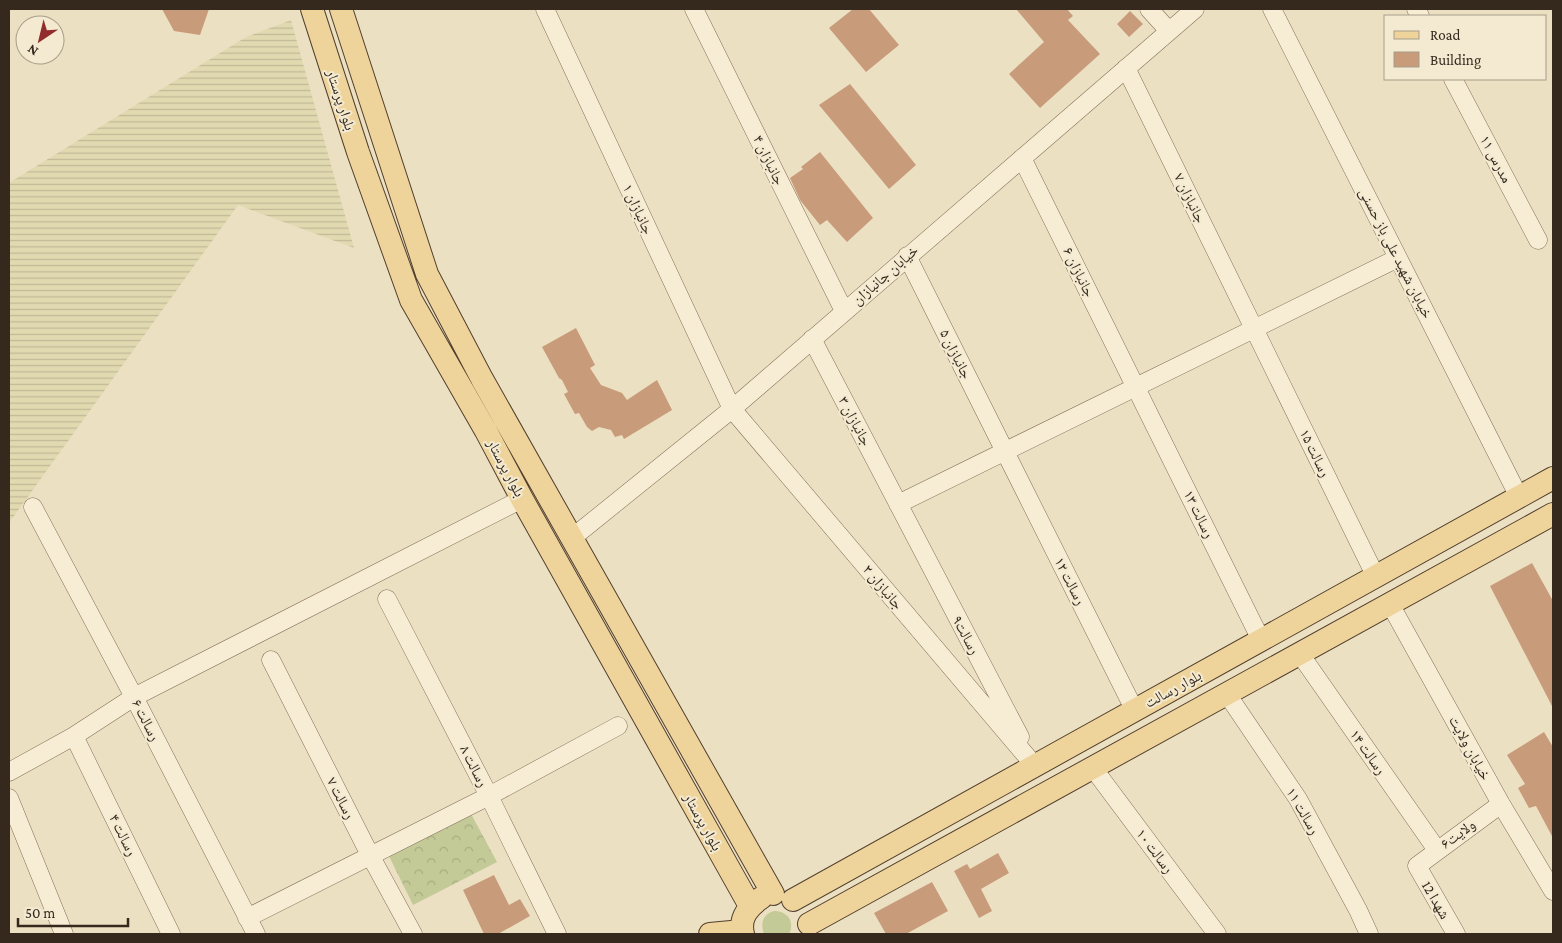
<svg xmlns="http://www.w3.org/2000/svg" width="1562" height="943" font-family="'Crimson Pro','Noto Naskh Arabic',serif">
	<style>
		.farmland { fill: url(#farmland-rules) }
		.grass { fill: #c3c997 }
		.forest { fill: url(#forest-crowns) }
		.building { fill: #c89b7a }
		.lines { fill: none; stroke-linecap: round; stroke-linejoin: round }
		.minor-casing { stroke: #85715a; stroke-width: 19 }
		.major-casing { stroke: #523f2e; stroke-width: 24 }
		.minor { stroke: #f7edd5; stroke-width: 18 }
		.major { stroke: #eed49b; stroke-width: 22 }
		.labels { text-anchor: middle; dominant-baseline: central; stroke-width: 4; stroke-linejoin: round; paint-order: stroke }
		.street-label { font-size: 15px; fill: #35291e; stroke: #f3ead1 }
	</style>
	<defs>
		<pattern id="farmland-rules" width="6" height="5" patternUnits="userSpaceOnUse" patternTransform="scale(1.25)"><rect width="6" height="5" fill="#e1d9b0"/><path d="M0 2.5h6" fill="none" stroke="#c2ba97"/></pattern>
		<pattern id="forest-crowns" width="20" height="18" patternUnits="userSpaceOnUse" patternTransform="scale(1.25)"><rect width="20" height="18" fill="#c3c997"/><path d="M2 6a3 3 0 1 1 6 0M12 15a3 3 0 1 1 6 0" fill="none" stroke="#a8ad82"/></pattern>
	</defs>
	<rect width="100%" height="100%" fill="#ece0c2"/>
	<path class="farmland" d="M291,20L354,248L238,205L9,523V183L246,37Z"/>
	<path class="grass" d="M774,911C788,911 795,922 789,934H764C760,923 763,914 774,911Z"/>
	<path class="forest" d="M470,812L497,862L413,905L389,856Z"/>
	<path class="building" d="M162,9H209L200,35L174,31Z
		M853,9H869L899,45L866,72L829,28Z
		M1016,9H1067L1073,16L1068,20L1100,54L1040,108L1009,74L1044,42Z
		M1130,11L1143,24L1129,37L1117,24Z
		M850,84L916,165L889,189L819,105Z
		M820,152L873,218L847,242L827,220L820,225L800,200L790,178L803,169L801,167Z
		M576,328L595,365L590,368L601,385L622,393L627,400L657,380L672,410L624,439L622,435L615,437L611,430L599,427L592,431L587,427L579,413L575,414L564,394L568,392L562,380L559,378L542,347Z
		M1532,563L1553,601V708L1490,586Z
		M1544,732L1553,747V838L1536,806L1529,808L1518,788L1525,784L1507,755Z
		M998,853L1009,873L981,889L992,911L979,918L954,871L967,864L970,869Z
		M494,875L509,905L520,899L530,916L498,934H484L463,890Z
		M932,882L948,911L906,934H886L874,913Z"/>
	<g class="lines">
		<defs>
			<path id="minor" d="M545,9L732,409L1035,766
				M694,9L844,311
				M1149,9L1169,31
				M1272,9L1519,497
				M1416,9L1420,16
				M1126,68L1376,577
				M1453,79L1538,240
				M1022,158L1261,640
				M907,256L1135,711
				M812,339L1020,737
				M898,504L1398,258
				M33,507L134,697L256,934
				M572,538L732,409L1195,9
				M387,599L489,796L557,934
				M1390,604L1501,804L1553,891
				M1300,654L1437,850
				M271,660L370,855L413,934
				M1227,694L1298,799L1358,910L1369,934
				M74,736L171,934
				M1093,768L1217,934
				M9,772L74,736L134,697L522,499
				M9,798L64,934
				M247,918L489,796L618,726
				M1456,934L1417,866L1501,804"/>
			<path id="major" d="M312,9L358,152L411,300L486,431L522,499L750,906
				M341,9L427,274L482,379L773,894
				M793,900L1553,478
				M809,924L1553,514
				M710,934L742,931
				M743,934C739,918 748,907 761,898"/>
		</defs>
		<use href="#minor" class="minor-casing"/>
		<use href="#major" class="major-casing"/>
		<use href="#minor" class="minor"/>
		<use href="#major" class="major"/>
	</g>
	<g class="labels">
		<g class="street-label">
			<text transform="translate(341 100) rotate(72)">بلوار پرستار</text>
			<text transform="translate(1496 159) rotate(62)">مدرس ۱۱</text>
			<text transform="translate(769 160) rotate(64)">جانبازان ۴</text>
			<text transform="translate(1190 198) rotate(64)">جانبازان ۷</text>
			<text transform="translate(638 209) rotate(65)">جانبازان ۱</text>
			<text transform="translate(1396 253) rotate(63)">خیابان شهید علی باز حسنی</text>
			<text transform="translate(1079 272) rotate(64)">جانبازان ۶</text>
			<text transform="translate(885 275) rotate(-41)">خیابان جانبازان</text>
			<text transform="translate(956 354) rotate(63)">جانبازان ۵</text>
			<text transform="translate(855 421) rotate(62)">جانبازان ۳</text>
			<text transform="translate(1315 453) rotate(64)">رسالت ۱۵</text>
			<text transform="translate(506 468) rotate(62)">بلوار پرستار</text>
			<text transform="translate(1199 514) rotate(64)">رسالت ۱۳</text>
			<text transform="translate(1070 581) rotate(63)">رسالت ۱۲</text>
			<text transform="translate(883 587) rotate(50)">جانبازان ۲</text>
			<text transform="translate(966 635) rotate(62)">رسالت۹</text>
			<text transform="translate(1173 689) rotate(-29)">بلوار رسالت</text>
			<text transform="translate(146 720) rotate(63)">رسالت ۶</text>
			<text transform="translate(1470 748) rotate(61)">خیابان ولایت</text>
			<text transform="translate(1368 752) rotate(55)">رسالت ۱۴</text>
			<text transform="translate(474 766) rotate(63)">رسالت ۸</text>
			<text transform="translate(341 798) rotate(63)">رسالت ۷</text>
			<text transform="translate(1303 811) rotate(60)">رسالت ۱۱</text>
			<text transform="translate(703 822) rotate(61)">بلوار پرستار</text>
			<text transform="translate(1458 834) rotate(-36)">ولایت۶</text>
			<text transform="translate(123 835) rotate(64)">رسالت ۴</text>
			<text transform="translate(1155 851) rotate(53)">رسالت ۱۰</text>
			<text transform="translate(1436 900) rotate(60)">شهدا 12</text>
		</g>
	</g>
	<rect width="1562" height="943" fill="none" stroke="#35291e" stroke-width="20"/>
	<rect x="1384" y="15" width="162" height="65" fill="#f3ead1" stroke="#a79d89"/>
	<rect x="1394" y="31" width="25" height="8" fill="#eed49b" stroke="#a79d89"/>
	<text x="1430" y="40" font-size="15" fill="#35291e">Road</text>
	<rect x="1394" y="52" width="25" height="15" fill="#c89b7a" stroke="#a79d89"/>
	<text x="1430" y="65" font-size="15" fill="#35291e">Building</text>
	<g transform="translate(40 40) rotate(215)"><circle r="24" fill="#f3ead1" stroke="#a79d89"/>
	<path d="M0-4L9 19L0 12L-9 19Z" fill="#912d2d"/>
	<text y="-8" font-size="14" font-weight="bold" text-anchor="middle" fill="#35291e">N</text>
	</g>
	<path d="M18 918v8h110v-8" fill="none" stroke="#35291e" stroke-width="2.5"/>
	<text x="25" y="918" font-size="15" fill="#35291e" stroke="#f3ead1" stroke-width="4" paint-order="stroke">50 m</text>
</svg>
